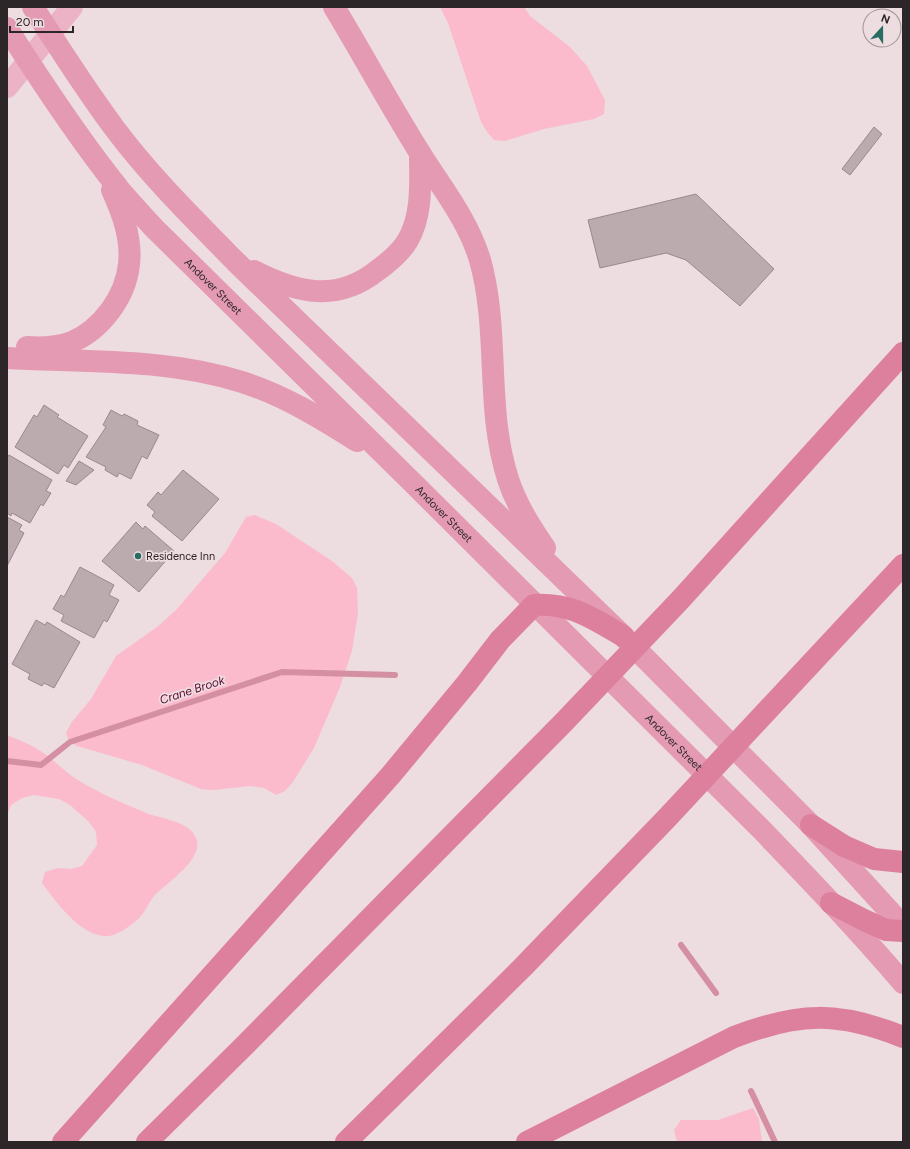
<svg xmlns="http://www.w3.org/2000/svg" width="910" height="1149" font-family="Figtree,sans-serif">
	<style>
		.green { fill: #fbbbcd }
		.lines { fill: none; stroke-linecap: round; stroke-linejoin: round }
		.stream { stroke: #d48fa3; stroke-width: 6 }
		.building { fill: #bbaaae; stroke: #99898d }
		.primary { stroke: #ebb3c5; stroke-width: 22 }
		.trunk { stroke: #e49ab2; stroke-width: 22 }
		.motorway { stroke: #dd809e; stroke-width: 22 }
		.poi-dot { fill: #276d61; stroke: #eddce0; stroke-width: 1.5 }
		.labels { text-anchor: middle; dominant-baseline: central; stroke-width: 3.5; stroke-linejoin: round; paint-order: stroke }
		.street-label { font-size: 11px; fill: #2d2628; stroke: #eddce0 }
		.poi-label { font-size: 11px; fill: #2d2628; stroke: #eddce0; text-anchor: start }
		.water-label { font-size: 12px; font-style: italic; fill: #5e0a30; stroke: #eddce0 }
	</style>
	<rect width="100%" height="100%" fill="#eddce0"/>
	<path class="green" d="M440,7H524L530,16L570,47L587,66L605,100L604,114L594,119L544,129L505,141L494,140L487,132L481,122L448,23Z
		M255,515L276,524L332,561L352,578L357,588L358,613L352,651L340,687L314,748L293,782L285,791L276,795L264,788L251,786L213,790L201,789L142,765L77,746L69,741L66,733L71,723L91,699L116,656L157,627L176,610L225,553L246,517Z
		M7,735C19,740 32,745 42,752C54,760 64,771 76,779C97,792 120,802 144,812C159,819 189,820 196,838C205,859 166,883 154,896C149,902 146,910 141,916C135,923 117,936 108,936C82,938 56,902 42,883L45,872L58,868L71,869L82,866L97,845L96,832L89,822L70,805L59,799L34,795L22,798L11,805L7,816Z
		M753,1108L759,1119L762,1142H677L674,1130L681,1120H718Z"/>
	<g class="lines">
		<path class="stream" d="M7,761L41,765L70,742L282,672L395,675
			M681,945L716,993
			M751,1091L775,1142"/>
	</g>
	<path class="building" d="M874,127L882,134L850,175L842,169Z
		M696,194L774,269L740,306L686,260L666,253L600,268L588,220Z
		M44,405L59,415L57,417L88,436L68,468L64,465L58,474L15,447L34,415L37,417Z
		M111,410L122,416L124,414L138,421L137,425L159,435L147,459L142,456L131,479L119,473L117,477L105,470L106,467L86,457L106,427L103,425Z
		M9,455L52,480L46,491L51,493L43,506L41,504L30,523L12,513L11,516L7,513V458Z
		M79,461L94,470L76,485L66,481Z
		M183,470L219,499L182,541L152,516L155,512L147,505L158,492L161,495Z
		M7,517L22,525L19,530L24,533L7,566Z
		M136,522L143,529L145,526L174,551L139,592L102,561Z
		M80,567L114,585L109,595L119,600L107,622L104,620L94,638L61,621L64,615L53,609L61,595L64,597Z
		M36,620L45,625L47,622L80,642L54,688L44,683L42,686L28,679L30,674L12,664Z"/>
	<g class="lines">
		<path class="primary" d="M7,87L72,7"/>
		<g class="trunk">
			<path d="M33,7C59,48 86,90 115,129C151,177 194,219 236,262L623,636L811,825L903,926"/>
			<path d="M334,7C363,55 390,105 420,153C442,188 468,220 480,260C500,331 485,408 508,479C516,504 530,526 545,548"/>
			<path id="s1" d="M7,28C42,83 78,138 119,189C130,202 142,215 154,228L414,484L762,830C810,880 858,930 903,983"/>
			<path d="M254,271C297,293 337,303 378,270C389,262 401,252 408,240C423,214 420,181 420,153"/>
			<path d="M27,347C41,348 58,347 72,342C102,329 126,296 129,264C132,238 122,212 112,190"/>
			<path d="M7,358C85,362 166,358 242,382C283,395 321,418 357,441"/>
		</g>
		<path class="motorway" d="M811,825L844,846L874,859L903,862
			M831,903L864,920L886,930L903,931
			M63,1142L390,776L467,683L500,640L534,605C572,603 592,618 623,636
			M147,1142L243,1047L563,723L681,599L903,353
			M346,1142L522,968L666,819L903,565
			M527,1142L734,1037C799,1012 838,1011 903,1037"/>
	</g>
	<circle class="poi-dot" cx="138" cy="556" r="4"/>
	<g class="labels">
		<g class="street-label">
			<text stroke="none"><textPath href="#s1" startOffset="332">Andover Street</textPath></text>
			<text stroke="none"><textPath href="#s1" startOffset="656">Andover Street</textPath></text>
			<text stroke="none"><textPath href="#s1" startOffset="980">Andover Street</textPath></text>
		</g>
		<g class="poi-label">
			<text x="146" y="556">Residence Inn</text>
		</g>
		<g class="water-label">
			<text transform="translate(192 690) rotate(-18)">Crane Brook</text>
		</g>
	</g>
	<rect width="910" height="1149" fill="none" stroke="#2d2628" stroke-width="16"/>
	<g transform="translate(882 28) rotate(21)"><circle r="19" fill="#eddce0" stroke="#a09396"/>
	<path d="M0-3L7 15L0 10L-7 15Z" fill="#276d61"/>
	<text y="-6" font-size="11" font-weight="bold" text-anchor="middle" fill="#2d2628">N</text>
	</g>
	<path d="M10 26v6h63v-6" fill="none" stroke="#2d2628" stroke-width="2"/>
	<text x="16" y="26" font-size="12" fill="#2d2628" stroke="#eddce0" stroke-width="3" paint-order="stroke">20 m</text>
</svg>
